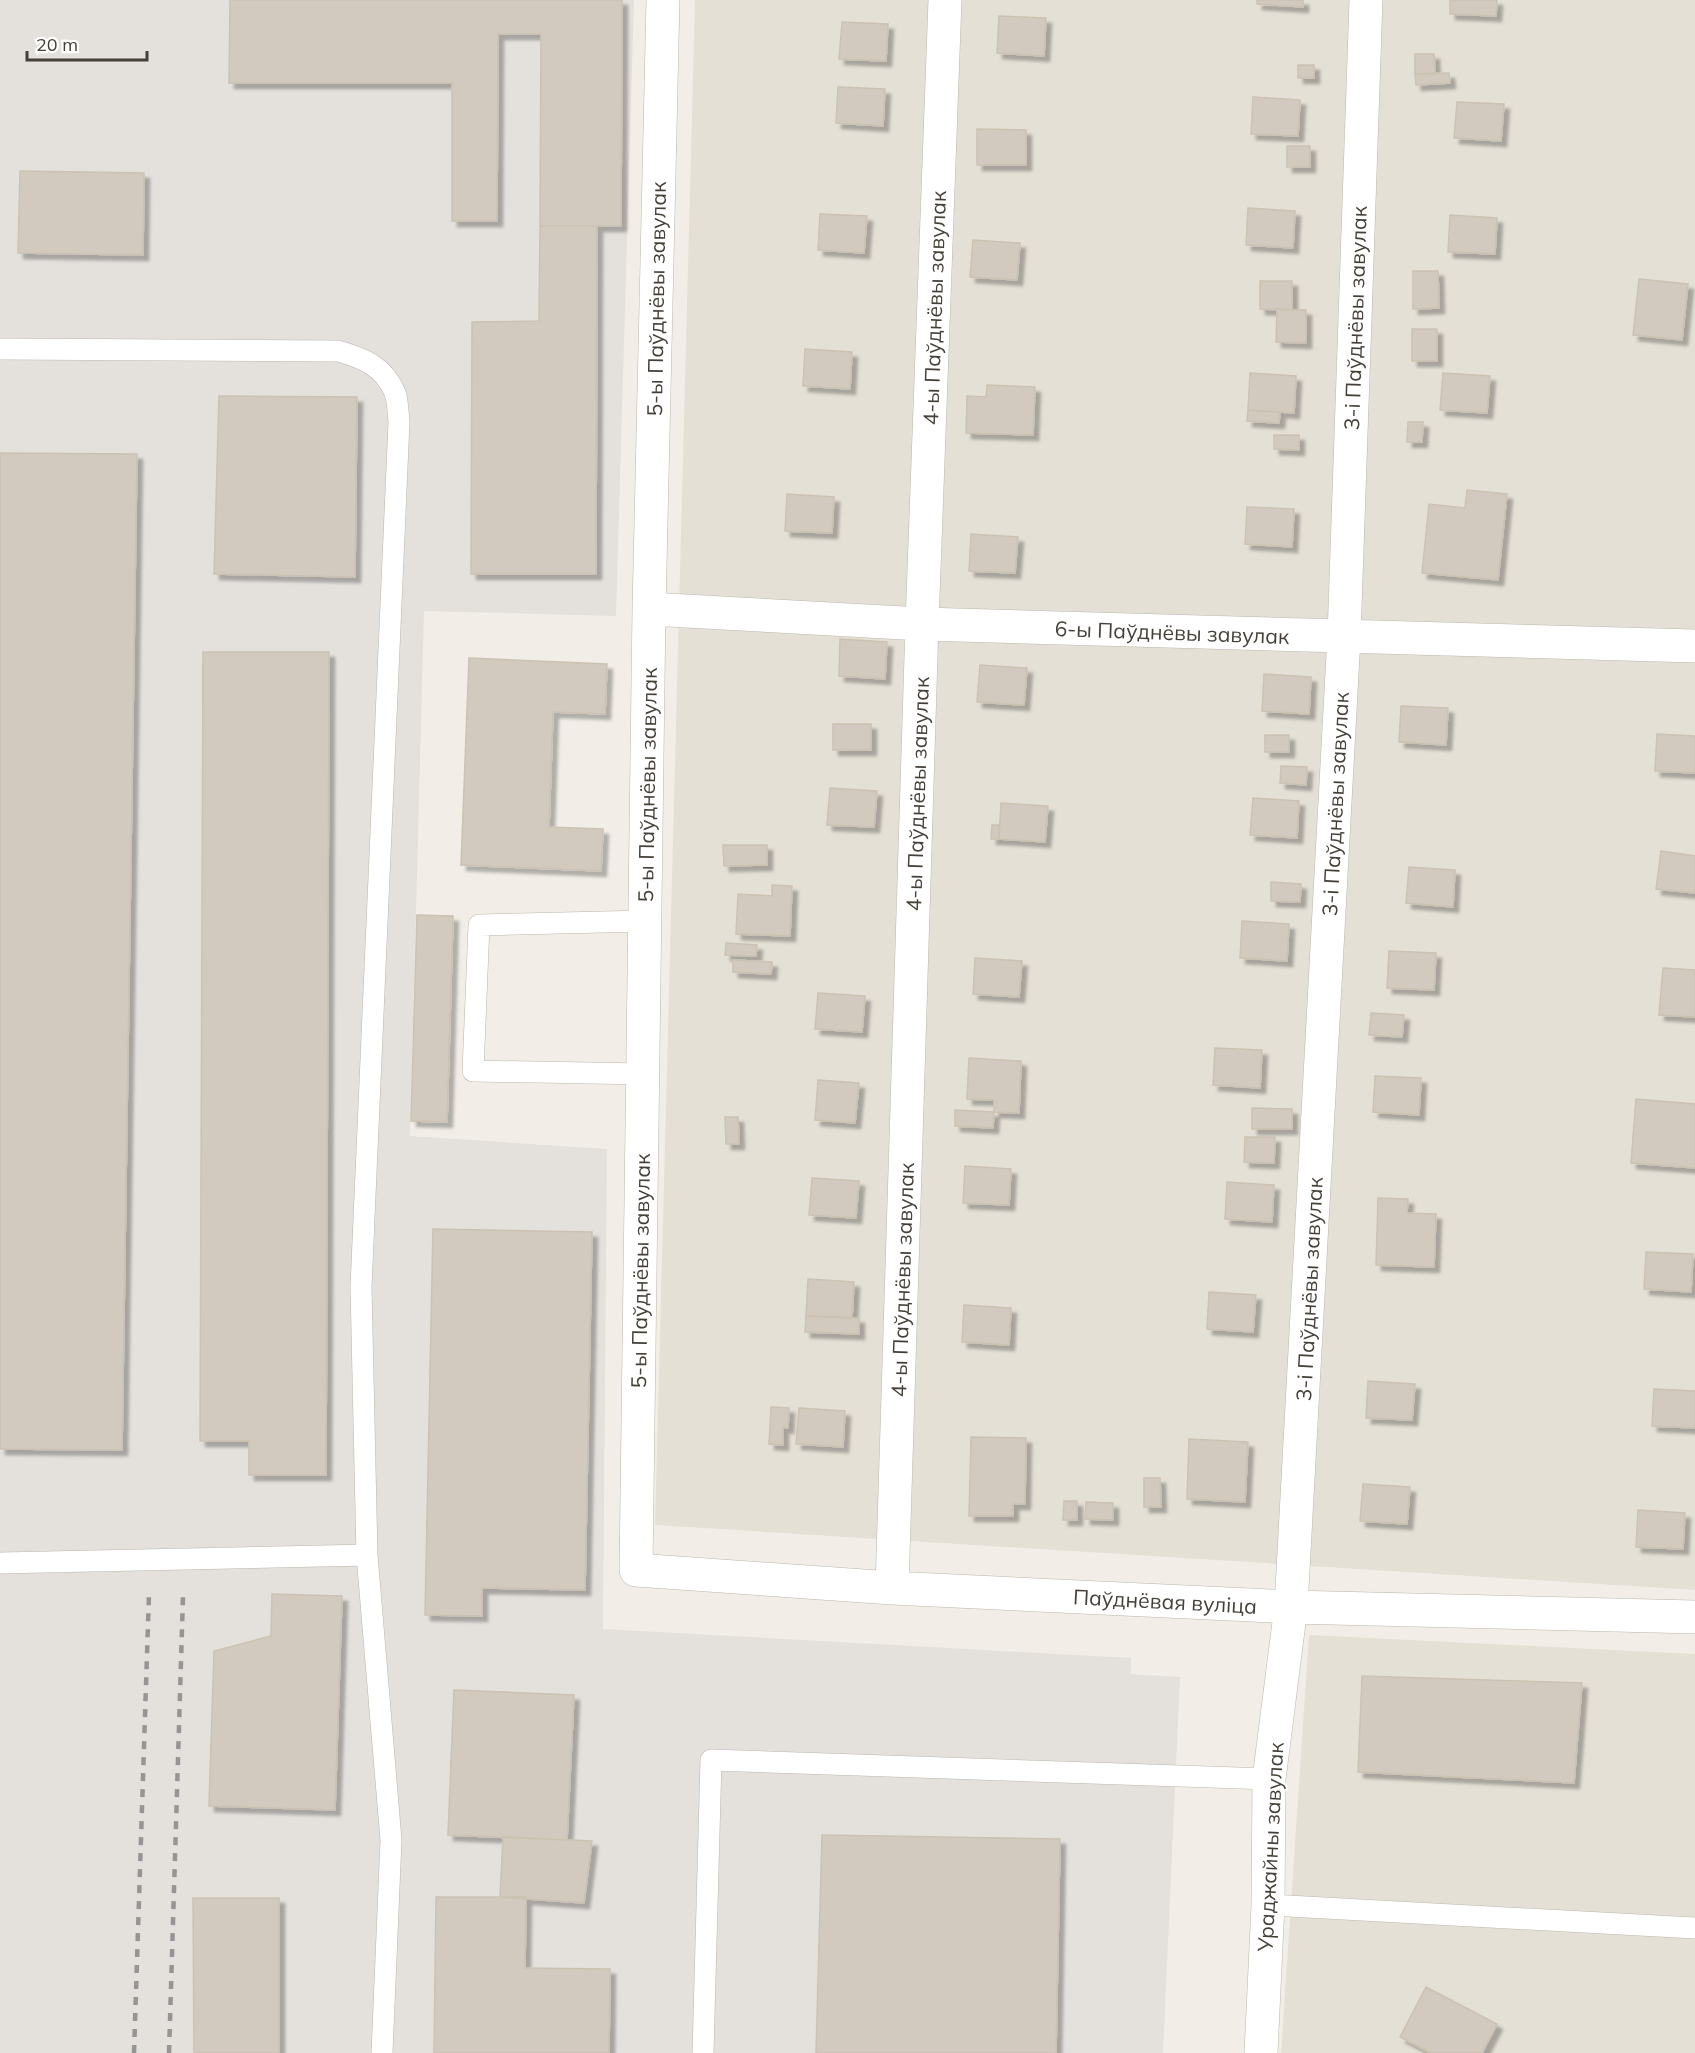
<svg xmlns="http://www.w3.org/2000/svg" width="1695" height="2053" font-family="Mulish,sans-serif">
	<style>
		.residential { fill: #e5e0d6 }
		.industrial { fill: #e4e0dc }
		.building { fill: #d2cabe; stroke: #ccc2b2; stroke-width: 1.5; filter: url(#shadow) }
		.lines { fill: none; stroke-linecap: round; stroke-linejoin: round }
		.service-casing { stroke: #bcb6ab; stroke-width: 22 }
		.minor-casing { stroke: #bcb6ab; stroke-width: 34 }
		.service { stroke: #fff; stroke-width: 21 }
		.minor { stroke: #fff; stroke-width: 33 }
		.rail { stroke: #959595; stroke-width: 4.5; stroke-dasharray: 8 8; stroke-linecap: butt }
		.labels { text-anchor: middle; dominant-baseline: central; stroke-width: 4.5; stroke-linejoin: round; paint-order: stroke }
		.street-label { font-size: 21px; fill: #443f37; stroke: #fff }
	</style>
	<defs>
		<filter id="shadow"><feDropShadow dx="5.5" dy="5.5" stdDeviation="1.5" flood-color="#0004"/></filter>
	</defs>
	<rect width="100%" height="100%" fill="#f2eee7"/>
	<path class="residential" d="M695,0H1695V1590L655,1525Z
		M1309,1635L1695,1654V2053H1281Z"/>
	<path class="industrial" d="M0,0H634L616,616L424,611L410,1136L607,1149L603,1629L1131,1658V1674L1180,1677L1163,2053H522L508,1909L436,1897L434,2053H0Z"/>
	<path class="building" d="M230,0H622L621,226H540L541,34H498L497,221H452V83H229Z
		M1257,0H1303V7L1257,4Z
		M1450,0H1497L1496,16L1450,14Z
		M999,16L1046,18L1044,56L997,53Z
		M842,22L888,24L886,61L839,59Z
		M1415,54H1434L1435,74H1415Z
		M1298,65H1314V78H1298Z
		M1449,73L1450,83L1416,85L1415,74Z
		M838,87L885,89L883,126L836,123Z
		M1253,97L1300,100L1298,136L1251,134Z
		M1457,102L1504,104L1501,141L1454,138Z
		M977,129L1026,130V165H977Z
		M1287,146H1310V167H1287Z
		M20,171L144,173L143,255L18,253Z
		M1248,208L1295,211L1293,248L1246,245Z
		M820,214L867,216L864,253L818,250Z
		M1450,215L1497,218L1495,254L1448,252Z
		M540,226H597L596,574H471L472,322L539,321Z
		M973,240L1020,243L1017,280L970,277Z
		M1413,271H1438L1439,308L1413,309Z
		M1639,279L1688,284L1682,340L1633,335Z
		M1260,281H1292V310L1260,309Z
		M1277,309L1306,310V343L1276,342Z
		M1412,329H1437V361H1412Z
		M805,349L852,352L850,389L803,386Z
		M1250,373L1296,376L1294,413L1248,410Z
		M1443,373L1490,376L1487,413L1440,410Z
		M987,385L1035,387L1033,435L966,433L967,396L986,397Z
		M219,396L357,397L355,577L214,574Z
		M1248,410L1280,412L1279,423L1247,421Z
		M1408,422H1423L1422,442H1407Z
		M1274,435H1299V450L1274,449Z
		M0,453L137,454L122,1450L0,1449Z
		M1467,490L1507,494L1498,580L1422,573L1429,504L1465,508Z
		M787,494L834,497L832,533L785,531Z
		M1247,507L1294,509L1292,547L1245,544Z
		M971,534L1018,537L1015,573L969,571Z
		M840,639L887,642L885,679L839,676Z
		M203,652H329L326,1475H249V1441H200Z
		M469,658L607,664L605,714L553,712L549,827L603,829L601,871L461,865Z
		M980,665L1027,668L1024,705L977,702Z
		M1264,674L1311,677L1309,714L1262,711Z
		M1401,706L1448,708L1446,745L1399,742Z
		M833,724H871V750H833Z
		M1657,734L1695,736V773L1655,771Z
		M1265,735H1289V752H1265Z
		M1281,766L1307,767L1306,785L1280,783Z
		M830,788L877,791L874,827L827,825Z
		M1253,798L1299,801L1297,838L1250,835Z
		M1001,803L1048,806L1045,842L999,839Z
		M992,825H999V839H991Z
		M723,845H767V865L724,866Z
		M1661,851L1695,856V893L1656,889Z
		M1409,867L1455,870L1453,907L1406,903Z
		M1271,882L1301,884L1300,902L1271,901Z
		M772,885L792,886L790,936L736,934L738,894L772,896Z
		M417,915L453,916L447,1122L411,1121Z
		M1242,921L1289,924L1287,961L1240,958Z
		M726,943L757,945L756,956L725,955Z
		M1389,951L1436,953L1434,990L1387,988Z
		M975,958L1022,961L1019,997L973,994Z
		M733,960L772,962L771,974L733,972Z
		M1663,968L1695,970V1017L1659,1015Z
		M818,993L865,996L862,1032L815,1029Z
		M1371,1013L1404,1015L1402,1037L1369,1035Z
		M1215,1048L1262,1050L1260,1088L1213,1085Z
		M969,1058L1021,1061L1019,1113L994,1112V1100L967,1099Z
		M1375,1076L1421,1078L1419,1115L1373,1112Z
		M818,1080L859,1083L855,1123L815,1120Z
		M1636,1099L1695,1104V1168L1631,1163Z
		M1252,1108L1292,1109V1129H1252Z
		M955,1110L994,1112L993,1128L955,1126Z
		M725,1117H738L739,1144H726Z
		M1245,1137H1275L1274,1163L1244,1162Z
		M965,1166L1011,1169L1009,1205L963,1203Z
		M812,1178L859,1181L856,1218L809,1215Z
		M1227,1182L1274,1185L1272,1222L1225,1219Z
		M1378,1198L1408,1199L1407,1213L1436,1214L1434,1267L1376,1265Z
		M433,1229L592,1232L585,1590L482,1588V1616L425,1615Z
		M1646,1252L1693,1254L1691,1292L1644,1289Z
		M808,1279L854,1282L852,1318L806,1316Z
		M1209,1292L1256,1295L1253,1332L1207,1329Z
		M964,1305L1011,1308L1009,1345L962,1342Z
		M806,1316L859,1318V1334L805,1332Z
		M1368,1381L1415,1384L1412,1420L1366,1418Z
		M1654,1389L1695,1391V1428L1652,1426Z
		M771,1407L789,1408L788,1428L783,1427V1445L769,1444Z
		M799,1408L845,1411L843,1447L796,1444Z
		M971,1437L1026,1438L1025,1504H1013V1516H969Z
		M1189,1439L1248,1442L1245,1502L1187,1499Z
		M1144,1478H1160L1161,1507H1144Z
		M1363,1484L1410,1487L1407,1524L1360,1521Z
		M1064,1501H1077V1520H1063Z
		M1086,1502L1113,1503V1520L1085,1519Z
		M1638,1510L1685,1513L1683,1549L1636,1547Z
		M272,1594L342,1596L335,1810L209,1806L214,1651L271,1636Z
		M1362,1676L1582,1683L1574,1783L1358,1772Z
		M454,1690L574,1695L567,1840L448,1835Z
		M822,1835L1060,1839L1056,2053H816Z
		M503,1837L592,1841L584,1903L500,1897Z
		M436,1897H526L525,1968L610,1969L609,2053H434Z
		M193,1898H279V2053H194Z
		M1426,1987L1497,2024L1482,2053H1431L1400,2037Z"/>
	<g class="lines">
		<defs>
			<path id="service" d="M0,349L338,351C363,358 384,366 395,393C398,401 398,413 399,422L361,1287L367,1555L391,1840L382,2053
				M643,1074L473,1071L479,925L645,921
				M0,1563L367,1555
				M1268,1905L1695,1928
				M703,2053L711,1760L1269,1779"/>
			<path id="minor" d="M663,0L649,609L636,1570L892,1588L1291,1607L1695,1617
				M649,609L922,624L1695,646
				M892,1588L922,624L945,0
				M1261,2053L1268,1905L1269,1779L1291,1607L1344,637L1366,0"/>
		</defs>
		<use href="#service" class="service-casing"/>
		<use href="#minor" class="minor-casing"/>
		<use href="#service" class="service"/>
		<use href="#minor" class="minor"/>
		<path class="rail" d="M134,2053L149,1594
			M169,2053L183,1596"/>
	</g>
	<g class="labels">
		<g class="street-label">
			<text transform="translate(656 299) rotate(-89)">5-ы Паўднёвы завулак</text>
			<text transform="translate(934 308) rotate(-88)">4-ы Паўднёвы завулак</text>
			<text transform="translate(1355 318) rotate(-88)">3-і Паўднёвы завулак</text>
			<text transform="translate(1172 632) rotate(2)">6-ы Паўднёвы завулак</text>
			<text transform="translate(647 785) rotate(-89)">5-ы Паўднёвы завулак</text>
			<text transform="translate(917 794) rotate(-88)">4-ы Паўднёвы завулак</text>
			<text transform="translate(1335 804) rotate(-87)">3-і Паўднёвы завулак</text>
			<text transform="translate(640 1271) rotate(-89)">5-ы Паўднёвы завулак</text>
			<text transform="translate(902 1280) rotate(-88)">4-ы Паўднёвы завулак</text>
			<text transform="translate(1309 1289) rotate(-87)">3-і Паўднёвы завулак</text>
			<text transform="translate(1165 1601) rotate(3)">Паўднёвая вуліца</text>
			<text transform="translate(1270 1847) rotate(-87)">Ураджайны завулак</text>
		</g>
	</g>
	<path d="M27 51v9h120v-9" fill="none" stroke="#443f37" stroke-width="3"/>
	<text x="36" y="51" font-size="18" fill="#443f37" stroke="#ffffff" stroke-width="4.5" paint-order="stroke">20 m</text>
</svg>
